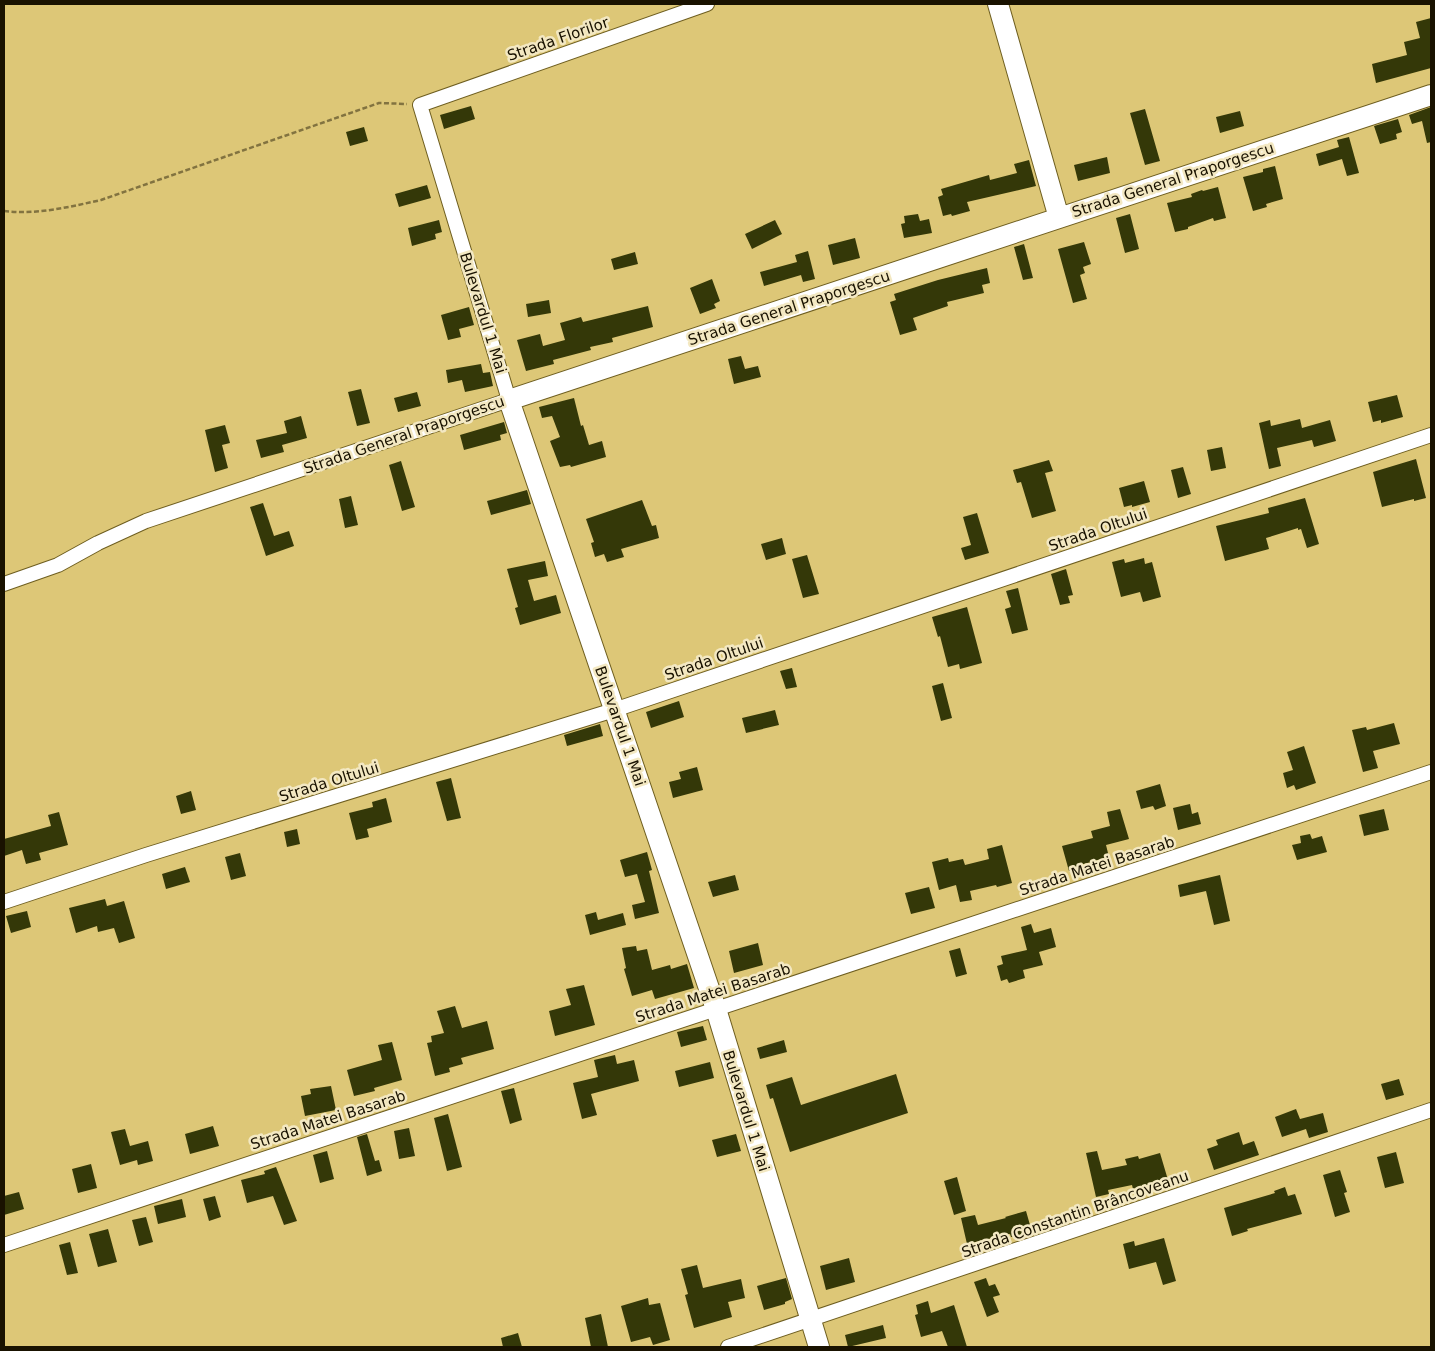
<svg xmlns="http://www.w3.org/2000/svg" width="1435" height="1351" font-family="'DejaVu Sans',sans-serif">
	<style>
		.building { fill: #343808 }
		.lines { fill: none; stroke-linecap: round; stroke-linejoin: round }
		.street-casing { stroke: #6e5e20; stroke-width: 16 }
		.secondary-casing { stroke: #6e5e20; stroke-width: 22 }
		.path { stroke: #827340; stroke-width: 2.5; stroke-dasharray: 5 2.5; stroke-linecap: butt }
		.street { stroke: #fff; stroke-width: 14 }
		.secondary { stroke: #fff; stroke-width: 20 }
		.labels { text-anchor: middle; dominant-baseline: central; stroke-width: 5; stroke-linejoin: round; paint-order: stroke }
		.street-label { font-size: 15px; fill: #191200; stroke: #f3e8c2 }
	</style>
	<rect width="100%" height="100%" fill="#ddc777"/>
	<path class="building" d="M1431,18V68L1376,83L1372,64L1407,55L1404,42L1420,38L1416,22Z
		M471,106L475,119L444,129L440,115Z
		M1431,107V142L1427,143L1422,121L1412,124L1409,115Z
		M1145,109L1160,161L1145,165L1130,113Z
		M1240,111L1244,126L1220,133L1216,117Z
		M1398,119L1402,132L1396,134L1397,139L1380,144L1374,126Z
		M364,127L368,141L350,146L346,132Z
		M1349,137L1359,173L1347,176L1342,159L1319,166L1316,154L1339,147L1337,140Z
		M1107,157L1110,173L1078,181L1074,165Z
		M1029,160L1036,186L967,202L970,211L952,216L951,214L943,216L938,197L943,195L941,189L989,175L990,180L1017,173L1014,164Z
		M1275,166L1283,199L1266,204L1267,207L1253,211L1243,177L1263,172V169Z
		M427,185L431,198L399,207L395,194Z
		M1218,187L1226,218L1214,221L1213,218L1188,227V229L1175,232L1167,203L1192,197L1191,194L1202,190L1203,191Z
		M918,214L920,221L929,219L932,233L904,238L901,224L905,223L904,216Z
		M1130,214L1139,249L1125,253L1116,218Z
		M439,220L442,232L435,234L436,239L412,246L408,228Z
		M775,220L782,234L752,249L745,234Z
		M855,238L860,258L833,265L828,245Z
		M1084,242L1091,264L1083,267L1085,273L1080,275L1087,299L1073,303L1058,249Z
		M1024,244L1033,278L1023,280L1014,247Z
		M808,251L815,279L803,282L801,275L764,286L760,272L797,262L795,255Z
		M635,252L638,264L614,270L611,259Z
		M987,268L990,283L982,285L984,293L947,302L948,306L913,318L917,330L900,335L890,302L896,300L894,294L938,280Z
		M712,279L720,301L714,304L716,308L700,314L690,288Z
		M549,300L551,313L528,317L526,304Z
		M648,306L653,327L612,338L613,342L590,347L591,350L553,360L554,364L526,371L517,340L540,334L543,346L565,340L560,323L581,317L583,322Z
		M469,307L474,325L459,329L461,337L448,340L441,315Z
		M741,356L745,369L758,366L761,377L734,384L728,359Z
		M481,364L483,373L490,372L493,386L465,392L462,380L448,383L446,370Z
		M361,389L370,423L357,426L348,392Z
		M417,392L421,406L398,412L394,398Z
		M1397,395L1403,417L1381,423V420L1373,422L1368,402Z
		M574,398L581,426L583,425L589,445L602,441L606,457L571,467L570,465L560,467L550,441L560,437L552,416L542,418L539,407Z
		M301,416L307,438L282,445L284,452L261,458L256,440L287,433L284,421Z
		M1300,419L1302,428L1330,420L1336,441L1314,447L1312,440L1277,448L1281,466L1269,469L1259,423L1270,420L1271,426Z
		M504,422L507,433L500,435L501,440L464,450L460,435Z
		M225,425L230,443L222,445L228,468L215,472L205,430Z
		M1222,447L1226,468L1211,471L1207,450Z
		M1416,459L1426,498L1414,501V499L1382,507L1373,472Z
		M1049,460L1053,471L1045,473L1056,511L1032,518L1021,482L1017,483L1013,470Z
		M401,461L415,507L402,511L389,465Z
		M1183,467L1191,494L1178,498L1171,470Z
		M1144,481L1150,502L1132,507V505L1124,507L1119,488Z
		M527,490L531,504L491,515L487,501Z
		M351,496L358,525L345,528L339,499Z
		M1305,498L1319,544L1307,548L1301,529L1298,530V528L1266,538L1269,549L1225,561L1216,526L1269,513L1268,508Z
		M642,500L652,526L656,525L659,538L621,549L624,557L607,562L604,554L595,557L591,543L594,542L586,519Z
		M263,503L274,536L289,531L294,546L266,556L250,507Z
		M977,513L989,553L965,560L961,548L971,545L963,517Z
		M782,538L786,554L766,560L761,544Z
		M807,555L819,594L803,598L792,559Z
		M1144,558L1145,564L1152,562L1161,597L1143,602L1140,592L1121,597L1112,562L1124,559L1125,563Z
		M545,561L548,576L528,580L534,601L556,595L561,613L520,625L515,608L518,607L507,569Z
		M1066,569L1073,595L1068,596L1070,603L1060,605L1051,574Z
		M1018,588L1028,630L1012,634L1005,609L1011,607L1006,591Z
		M967,607L982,663L960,669L959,664L948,667L940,636L938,637L932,617Z
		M792,668L797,687L786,689L780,671Z
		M943,683L952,718L941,721L932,686Z
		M679,701L684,717L651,728L646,712Z
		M775,710L779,725L746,733L742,718Z
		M1394,723L1400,744L1373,751L1378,768L1363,772L1352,730L1366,727L1367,730Z
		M600,724L603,736L567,746L564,735Z
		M1304,746L1316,783L1296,790L1294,785L1287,788L1283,773L1293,770L1287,752Z
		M697,767L703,790L673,798L669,782L681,779L679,772Z
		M451,778L461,818L447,821L436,782Z
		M1160,784L1166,806L1155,810L1153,806L1141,809L1136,791Z
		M191,791L196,810L181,814L176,796Z
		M386,798L392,822L367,829L369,837L356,840L349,813L373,807L372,802Z
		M1190,804L1192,814L1198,812L1201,824L1178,830L1173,808Z
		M1120,809L1129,839L1106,845L1109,857L1080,865L1081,867L1069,871L1062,846L1093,838L1091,831L1110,826L1107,812Z
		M1384,809L1389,830L1364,836L1359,815Z
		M59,812L68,845L39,853L41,860L26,864L22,850L4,856V839L51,826L48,815Z
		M297,829L300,844L287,847L284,832Z
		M1310,834L1312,839L1322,836L1327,852L1297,860L1292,845L1301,843L1300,836Z
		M1002,845L1012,883L997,887L996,885L970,891L972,900L960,902L956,885L939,890L932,862L948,858L949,862L963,859L965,865L989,859L987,849Z
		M647,852L652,870L649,871L659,913L635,919L632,905L645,902L637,874L625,877L620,860Z
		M240,853L246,876L231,880L225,857Z
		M185,867L190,882L166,889L162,874Z
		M735,875L739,890L713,897L708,882Z
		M1220,875L1230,921L1214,925L1206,891L1180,897L1178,885Z
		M929,887L935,908L911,914L905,893Z
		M105,899L107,906L124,901L135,938L119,943L114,928L98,932L97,926L76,933L69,908Z
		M27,911L31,927L11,933L6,916Z
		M596,912L598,920L623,913L626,925L590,935L585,915Z
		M1031,924L1034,933L1051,928L1056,947L1039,952L1043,965L1023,970L1025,978L1009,983L1007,979L1001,981L997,966L1003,964L1001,956L1027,950L1021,927Z
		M758,943L763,965L734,973L729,951Z
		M636,946L637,951L647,949L652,970L670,965L671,969L687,964L694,988L655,999L652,990L632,996L624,969L626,968L622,948Z
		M960,948L967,974L956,977L949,951Z
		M584,985L595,1025L555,1036L549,1011L571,1005L566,989Z
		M455,1006L462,1028L487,1021L494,1049L461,1058L463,1064L449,1068L450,1072L435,1076L427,1043L432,1042L431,1036L444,1033L437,1011Z
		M703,1026L707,1040L681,1047L677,1032Z
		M784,1040L787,1052L760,1059L757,1048Z
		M392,1042L402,1080L374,1088L375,1091L354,1096L347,1070L382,1060L378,1045Z
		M615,1055L617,1064L634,1060L639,1081L591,1094L597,1115L582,1119L573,1083L598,1077L594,1060Z
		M710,1062L714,1078L679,1087L675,1071Z
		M896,1074L908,1113L790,1152L773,1098L770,1099L766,1085L792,1077L801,1105Z
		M1399,1079L1404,1095L1386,1100L1381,1084Z
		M331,1086L336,1110L305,1116L301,1096L311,1094L310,1089Z
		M514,1088L522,1120L510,1124L501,1091Z
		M1296,1109L1300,1119L1323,1113L1328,1132L1309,1138L1306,1129L1282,1137L1275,1117Z
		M448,1114L462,1167L447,1171L434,1118Z
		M213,1126L219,1146L190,1154L185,1134Z
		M409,1128L415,1156L399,1159L394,1131Z
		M125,1129L130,1146L148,1141L153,1161L138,1165L137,1160L120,1165L111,1132Z
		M1239,1132L1243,1145L1254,1141L1259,1155L1214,1170L1207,1149L1218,1145L1216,1140Z
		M367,1134L375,1161L379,1160L382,1171L367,1176L357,1137Z
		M736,1134L741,1151L717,1157L712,1140Z
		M327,1151L334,1179L320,1183L313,1155Z
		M1097,1151L1102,1170L1127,1165L1125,1159L1138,1156L1139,1159L1160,1153L1168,1180L1133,1189L1132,1185L1108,1190L1109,1194L1096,1197L1086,1153Z
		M1396,1152L1404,1183L1385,1188L1377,1157Z
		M91,1164L97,1188L78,1193L72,1169Z
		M276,1167L297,1221L284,1225L273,1196L247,1203L241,1180L265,1174L264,1171Z
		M1340,1170L1347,1192L1344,1193L1350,1212L1335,1217L1323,1175Z
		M957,1177L966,1211L954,1215L944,1181Z
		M1285,1187L1288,1196L1295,1194L1302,1214L1247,1229L1248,1231L1232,1236L1224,1208L1275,1193L1274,1191Z
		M19,1192L24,1209L4,1215V1196Z
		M215,1196L221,1217L209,1221L203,1199Z
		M182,1199L186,1217L158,1224L154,1206Z
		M1026,1211L1032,1232L1011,1237L1010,1234L967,1244L961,1218L975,1215L978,1225L1006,1218L1005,1217Z
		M146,1217L153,1242L139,1246L132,1220Z
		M108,1229L117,1262L98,1267L89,1234Z
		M1164,1238L1176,1281L1163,1285L1156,1262L1129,1269L1123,1244L1134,1241L1135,1246Z
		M70,1242L78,1273L67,1275L59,1245Z
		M849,1258L855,1282L826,1290L820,1266Z
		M697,1265L703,1288L741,1279L745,1298L728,1302L732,1317L694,1328L685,1295L688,1294L681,1269Z
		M786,1278L792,1299L785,1302V1304L764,1310L757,1286Z
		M986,1278L989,1286L995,1284L1000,1295L993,1297L999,1312L987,1317L974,1282Z
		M648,1298L649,1305L660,1303L670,1340L653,1345L650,1337L631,1342L621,1306Z
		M928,1301L931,1313L954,1305L967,1347H948L942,1331L921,1337L915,1315L918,1314L916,1305Z
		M601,1314L608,1347H591L585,1318Z
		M883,1325L886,1338L848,1347L845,1335Z
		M518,1333L522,1347H503L501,1338Z"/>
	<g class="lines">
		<defs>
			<path id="street" d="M4,584L58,565L98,543L146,521L509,400L420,105L707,4
				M4,902L146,855L614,710L1431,435
				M4,1245L1431,772
				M728,1347L1431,1110"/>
			<path id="secondary" d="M998,4L1059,218
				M819,1347L716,1009L509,400L1431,95"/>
		</defs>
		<use href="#street" class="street-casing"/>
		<use href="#secondary" class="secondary-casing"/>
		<path class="path" d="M4,211C37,215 69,207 101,200L379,103L407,104"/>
		<use href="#street" class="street"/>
		<use href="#secondary" class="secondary"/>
	</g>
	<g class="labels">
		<g class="street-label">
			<text transform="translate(558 39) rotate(-19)">Strada Florilor</text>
			<text transform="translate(1173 180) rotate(-18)">Strada General Praporgescu</text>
			<text transform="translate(789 308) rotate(-18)">Strada General Praporgescu</text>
			<text transform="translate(483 313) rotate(73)">Bulevardul 1 Mai</text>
			<text transform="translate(404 435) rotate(-19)">Strada General Praporgescu</text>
			<text transform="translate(1098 530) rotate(-19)">Strada Oltului</text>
			<text transform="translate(714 659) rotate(-19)">Strada Oltului</text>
			<text transform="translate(620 726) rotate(71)">Bulevardul 1 Mai</text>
			<text transform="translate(329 782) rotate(-17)">Strada Oltului</text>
			<text transform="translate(1097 866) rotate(-18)">Strada Matei Basarab</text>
			<text transform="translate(713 993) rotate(-18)">Strada Matei Basarab</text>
			<text transform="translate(746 1111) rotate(73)">Bulevardul 1 Mai</text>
			<text transform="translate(328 1120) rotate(-18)">Strada Matei Basarab</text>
			<text transform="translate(1075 1214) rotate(-19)">Strada Constantin Brâncoveanu</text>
		</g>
	</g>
	<rect width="1435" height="1351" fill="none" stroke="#191200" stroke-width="10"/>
</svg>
